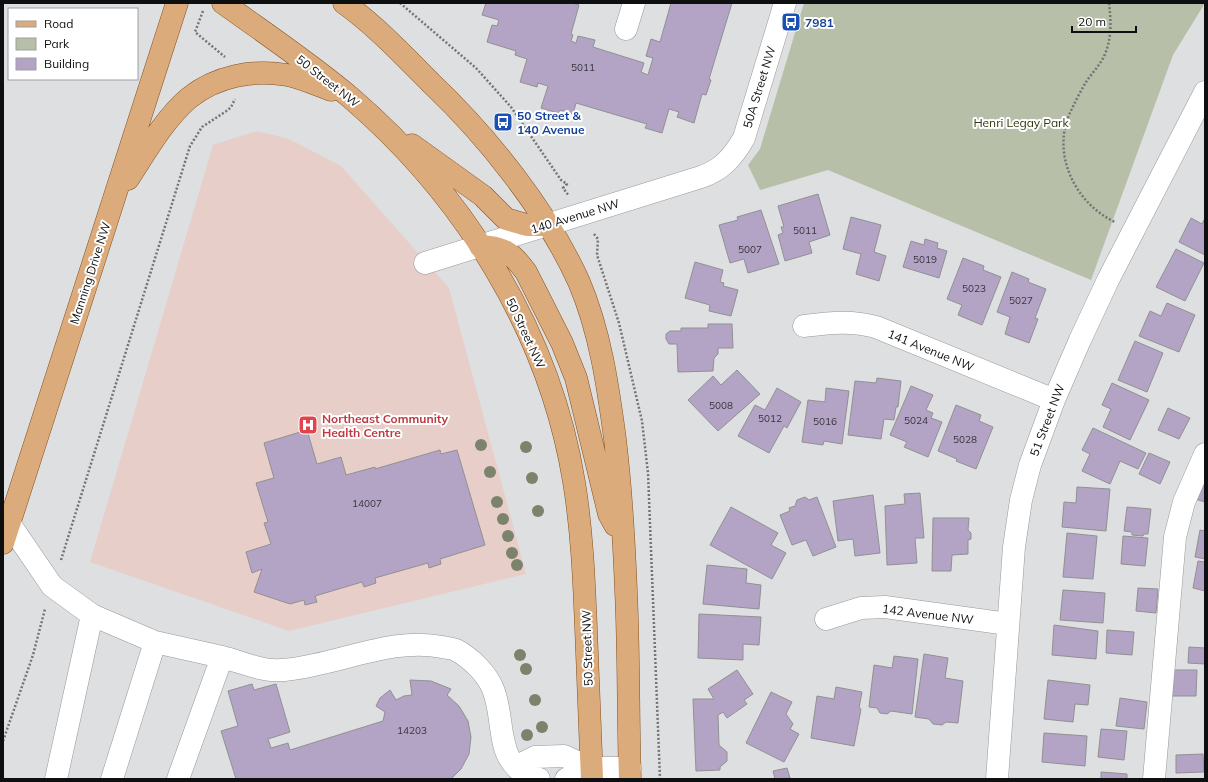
<svg xmlns="http://www.w3.org/2000/svg" width="1208" height="782" font-family="Mulish,sans-serif">
	<style>
		.medical { fill: #e8cec9 }
		.green { fill: #b8bfa9 }
		.building { fill: #b3a4c6; stroke: #919093 }
		.lines { fill: none; stroke-linecap: round; stroke-linejoin: round }
		.minor-casing { stroke: #97989a; stroke-width: 23 }
		.major-casing { stroke: #85501e; stroke-width: 23 }
		.path { stroke: #727475; stroke-width: 2.5; stroke-dasharray: 2 2; stroke-linecap: butt }
		.minor { stroke: #fff; stroke-width: 22 }
		.major { stroke: #dcab7c; stroke-width: 22 }
		.tree { fill: #7c836c }
		.labels { text-anchor: middle; dominant-baseline: central; stroke-width: 4; stroke-linejoin: round; paint-order: stroke }
		.number-label { font-size: 10px; fill: #37343e }
		.transit-label { font-size: 12px; font-weight: bold; fill: #164399; stroke: #fff; text-anchor: start }
		.street-label { font-size: 12px; fill: #0e0f10; stroke: #fff }
		.park-label { font-size: 12px; fill: #2c370c; stroke: #fff }
		.health-label { font-size: 12px; font-weight: bold; fill: #be3a42; stroke: #fff; text-anchor: start }
	</style>
	<rect width="100%" height="100%" fill="#dddfe1"/>
	<path class="medical" d="M257,131L289,139L341,166L449,288L526,574L289,631L90,562L213,145Z"/>
	<path class="green" d="M804,3H1205L1173,55L1091,280L828,170L760,190L748,165L760,149Z"/>
	<path class="building" d="M486,3H572L579,5L571,34L573,35L571,41L576,43L578,36L595,40L593,47L644,63L641,72L648,75L653,58L646,56L651,39L660,42L671,3H732L709,79L711,80L706,95L702,94L694,123L677,117L679,112L669,109L662,133L645,128L647,124L576,103L573,114L560,110L558,113L541,108L548,86L538,83L537,87L520,82L527,59L515,55L516,51L487,42L492,25L497,26L499,20L482,15Z
		M818,194L830,235L809,242L812,253L785,261L778,235L783,233L781,227H784L778,206Z
		M761,210L779,264L748,273L744,259L730,263L719,225L738,220L737,217Z
		M851,217L881,225L874,252L886,256L879,281L856,274L861,254L843,249Z
		M1191,218L1202,224L1205,218V255L1179,242Z
		M925,239L938,243L937,248L947,251L939,278L903,267L911,241L924,245Z
		M1176,249L1204,263L1185,301L1156,287Z
		M963,258L984,266L983,270L1001,277L982,325L958,315L962,305L947,299Z
		M695,262L723,270L720,282L724,283L723,286L738,290L731,316L709,311L710,305L685,298Z
		M1012,272L1029,279L1028,282L1046,289L1035,318L1038,319L1029,343L1005,334L1010,317L997,312Z
		M1167,303L1195,315L1179,352L1139,336L1150,311L1161,316Z
		M708,324H732L733,348H718V354L714,358L713,371L678,372L677,344H669L666,339V334L670,331H681V328H708Z
		M1135,341L1163,353L1147,392L1118,380Z
		M737,370L760,394L718,431L688,400L713,376L721,385Z
		M877,378L901,381L898,407H896L894,420L884,419L881,439L848,435L855,381L876,383Z
		M1112,383L1149,400L1130,440L1103,427L1111,409L1102,405Z
		M911,386L933,395L926,410L933,413L931,418L942,422L928,457L904,447L907,442L890,435Z
		M777,388L801,402L787,428L784,426L769,453L738,436L755,405L765,410Z
		M826,388L849,391L842,444L824,441L823,445L802,442L808,400L825,402Z
		M956,405L981,415L979,421L993,427L976,469L956,461L957,459L938,451Z
		M1168,408L1190,418L1179,439L1158,430Z
		M1093,428L1146,453L1138,469L1120,461L1110,484L1082,471L1090,454L1082,450Z
		M307,430L317,464L341,457L346,475L375,467V469L440,450L441,454L457,450L485,545L440,559L441,564L429,568L428,563L375,578L376,583L364,587L362,582L315,596L317,602L305,605L304,600L290,604L254,592L262,569L252,573L246,552L271,544L264,523L268,522L256,483L274,478L264,443Z
		M1149,453L1170,462L1160,484L1139,474Z
		M1205,477V502L1195,499Z
		M1077,487L1110,489L1106,531L1062,527L1064,502L1076,503Z
		M920,493L924,538H915L917,563L887,565L885,506L905,504L904,494Z
		M873,495L880,553L855,556L853,539L838,541L833,501Z
		M805,497L809,500L817,497L836,547L813,556L806,540L792,545L780,515L790,511L789,508L795,506L797,500Z
		M731,507L778,533L771,545L786,553L772,579L710,545Z
		M1127,507L1151,509L1148,534H1144L1143,536L1132,535V532L1124,531Z
		M933,518H969L968,530L971,533V539L968,540V554L952,555L951,571H932Z
		M1200,530L1205,531V559L1195,557Z
		M1067,533L1097,536L1093,579L1063,577Z
		M1123,536L1148,538L1145,566L1121,564Z
		M1198,561L1205,562V591L1193,588Z
		M707,565L747,569L746,583L761,585L759,609L703,604Z
		M1138,588L1158,589L1156,613L1136,611Z
		M1063,590L1105,593L1103,623L1060,620Z
		M699,614L761,617L759,645L743,644V660L698,658Z
		M1054,625L1098,631L1096,659L1052,655Z
		M1107,630L1134,632L1132,655L1106,653Z
		M1189,647L1205,648V664L1188,663Z
		M924,654L948,658L945,678L963,681L958,723L946,722L942,725L933,724L929,719L915,717Z
		M894,656L918,659L912,714L891,711L887,714L880,713L877,708L869,707L874,665L892,668Z
		M737,670L753,694L744,700L747,704L727,718L723,712L718,715L719,745L727,752V761L720,767V770L696,771L693,699H714L708,689Z
		M1170,670H1197L1196,696H1169Z
		M410,680L431,681L451,689L447,695L459,706L468,721L471,737L469,754L461,769L451,779H236L221,731L238,726L228,691L252,684L254,690L276,684L290,732L268,739L271,748L288,743L290,750L383,721L385,712L376,706L380,698L390,690L396,700L404,696L412,695Z
		M1048,680L1090,685L1088,705L1075,704L1073,722L1044,719Z
		M836,687L862,692L859,708L861,709L854,746L811,738L817,696L834,699Z
		M771,692L792,702L786,714L793,724L790,729L799,734L784,762L746,743Z
		M1120,698L1147,702L1144,729L1116,726Z
		M1101,729L1127,731L1124,760L1098,757Z
		M1044,733L1087,736L1085,766L1042,762Z
		M1203,754L1204,772L1176,773V755Z
		M787,768L790,778L775,779L773,771Z
		M1101,772L1127,774V779H1101Z"/>
	<g class="lines">
		<defs>
			<path id="minor" d="M626,29L634,3
				M425,263L701,177C722,170 733,157 744,138L785,3
				M804,326C829,323 851,320 876,327L1054,400
				M9,523L52,586L92,615L155,642L112,779
				M826,619L861,608L885,607L1008,624
				M155,642L222,657L178,779
				M222,657C238,661 256,669 272,670C285,671 301,668 314,665C355,657 400,638 442,647C446,648 452,648 456,650C471,658 487,674 493,689C507,724 492,767 539,779
				M518,769L525,762L535,757L564,756L591,768H630
				M56,779L92,615
				M566,779L591,768
				M997,779L1014,547L1021,500L1030,465L1054,400L1080,340L1108,280L1205,92
				M1154,779L1175,537L1184,502L1205,454"/>
			<path id="major" d="M223,3C266,34 311,64 351,98C465,196 550,333 574,482C582,531 584,579 586,628C588,678 590,729 592,779
				M344,3C376,26 403,55 431,83C487,136 547,211 579,282C600,331 608,386 615,439C621,489 624,540 626,591C629,654 628,716 630,779
				M412,145L483,196L506,219L527,225H547
				M128,179C145,153 165,118 189,98C216,76 254,69 287,75C302,78 317,85 331,90
				M480,246C504,247 512,253 526,272L562,343L576,378L609,514L615,525
				M3,543L177,3"/>
		</defs>
		<use href="#minor" class="minor-casing"/>
		<use href="#major" class="major-casing"/>
		<path class="path" d="M400,3L476,68L511,107L561,180L567,184L563,188L569,196
			M1109,3C1111,21 1112,37 1105,54C1101,64 1092,73 1086,82C1080,92 1074,104 1069,115C1052,156 1076,204 1115,222
			M203,11L195,32L225,57
			M594,234L598,239L597,255L619,323L642,421L648,473L660,779
			M61,560L190,146L202,127L228,110L231,107L235,99
			M3,741L33,655L45,609"/>
		<use href="#minor" class="minor"/>
		<use href="#major" class="major"/>
	</g>
	<g class="tree">
		<circle cx="481" cy="445" r="6"/>
		<circle cx="526" cy="447" r="6"/>
		<circle cx="490" cy="472" r="6"/>
		<circle cx="532" cy="478" r="6"/>
		<circle cx="497" cy="502" r="6"/>
		<circle cx="538" cy="511" r="6"/>
		<circle cx="503" cy="519" r="6"/>
		<circle cx="508" cy="536" r="6"/>
		<circle cx="512" cy="553" r="6"/>
		<circle cx="517" cy="565" r="6"/>
		<circle cx="520" cy="655" r="6"/>
		<circle cx="526" cy="669" r="6"/>
		<circle cx="535" cy="700" r="6"/>
		<circle cx="542" cy="727" r="6"/>
		<circle cx="527" cy="735" r="6"/>
	</g>
	<defs>
		<symbol id="bus-square" viewBox="-11 -11 22 22"><rect x="-9" y="-9" width="18" height="18" rx="4" fill="#1a4fb4" stroke="#fff"/><path d="M-5-6H5V4H4V6H2V4H-2V6H-4V4H-5ZM-3.5-4V0h7V-4ZM-3.5 1.2v1.5H-2V1.2ZM2 1.2v1.5H3.5V1.2Z" fill="#fff"/></symbol>
		<symbol id="hospital-square" viewBox="-11 -11 22 22"><rect x="-9" y="-9" width="18" height="18" rx="4" fill="#e0444e" stroke="#fff"/><path d="M-5-5h3v3.5h4V-5h3V5h-3V1.5h-4V5h-3Z" fill="#fff"/></symbol>
	</defs>
	<g fill-rule="evenodd">
		<use href="#bus-square" x="780" y="11" width="22" height="22"/>
		<use href="#bus-square" x="492" y="111" width="22" height="22"/>
		<use href="#hospital-square" x="297" y="414" width="22" height="22"/>
	</g>
	<g class="labels">
		<g class="number-label">
			<text x="583" y="67">5011</text>
			<text x="805" y="230">5011</text>
			<text x="750" y="249">5007</text>
			<text x="925" y="259">5019</text>
			<text x="974" y="288">5023</text>
			<text x="1021" y="300">5027</text>
			<text x="721" y="405">5008</text>
			<text x="770" y="418">5012</text>
			<text x="916" y="420">5024</text>
			<text x="825" y="421">5016</text>
			<text x="965" y="439">5028</text>
			<text x="367" y="503">14007</text>
			<text x="412" y="730">14203</text>
		</g>
		<g class="transit-label">
			<text x="805" y="22">7981</text>
			<text x="517" y="115">50 Street &amp;<tspan x="517" dy="14">140 Avenue</tspan></text>
		</g>
		<g class="street-label">
			<text transform="translate(328 81) rotate(38)">50 Street NW</text>
			<text transform="translate(759 87) rotate(-73)">50A Street NW</text>
			<text transform="translate(575 216) rotate(-17)">140 Avenue NW</text>
			<text transform="translate(90 273) rotate(-72)">Manning Drive NW</text>
			<text transform="translate(526 333) rotate(65)">50 Street NW</text>
			<text transform="translate(931 350) rotate(22)">141 Avenue NW</text>
			<text transform="translate(1047 420) rotate(-69)">51 Street NW</text>
			<text transform="translate(928 614) rotate(7)">142 Avenue NW</text>
			<text transform="translate(587 648) rotate(-92)">50 Street NW</text>
		</g>
		<g class="park-label">
			<text x="1021" y="122">Henri Legay Park</text>
		</g>
		<g class="health-label">
			<text x="322" y="418">Northeast Community<tspan x="322" dy="14">Health Centre</tspan></text>
		</g>
	</g>
	<rect width="1208" height="782" fill="none" stroke="#0e0f10" stroke-width="8"/>
	<rect x="8" y="8" width="130" height="72" fill="#ffffff" stroke="#9f9f9f"/>
	<rect x="16" y="21" width="20" height="6" fill="#dcab7c" stroke="#9f9f9f"/>
	<text x="44" y="28" font-size="12" fill="#0e0f10">Road</text>
	<rect x="16" y="38" width="20" height="12" fill="#b8bfa9" stroke="#9f9f9f"/>
	<text x="44" y="48" font-size="12" fill="#0e0f10">Park</text>
	<rect x="16" y="58" width="20" height="12" fill="#b3a4c6" stroke="#9f9f9f"/>
	<text x="44" y="68" font-size="12" fill="#0e0f10">Building</text>
	<path d="M1072 26v6h64v-6" fill="none" stroke="#0e0f10" stroke-width="2"/>
	<text x="1078" y="26" font-size="12" fill="#0e0f10" stroke="#ffffff" stroke-width="3" paint-order="stroke">20 m</text>
</svg>
